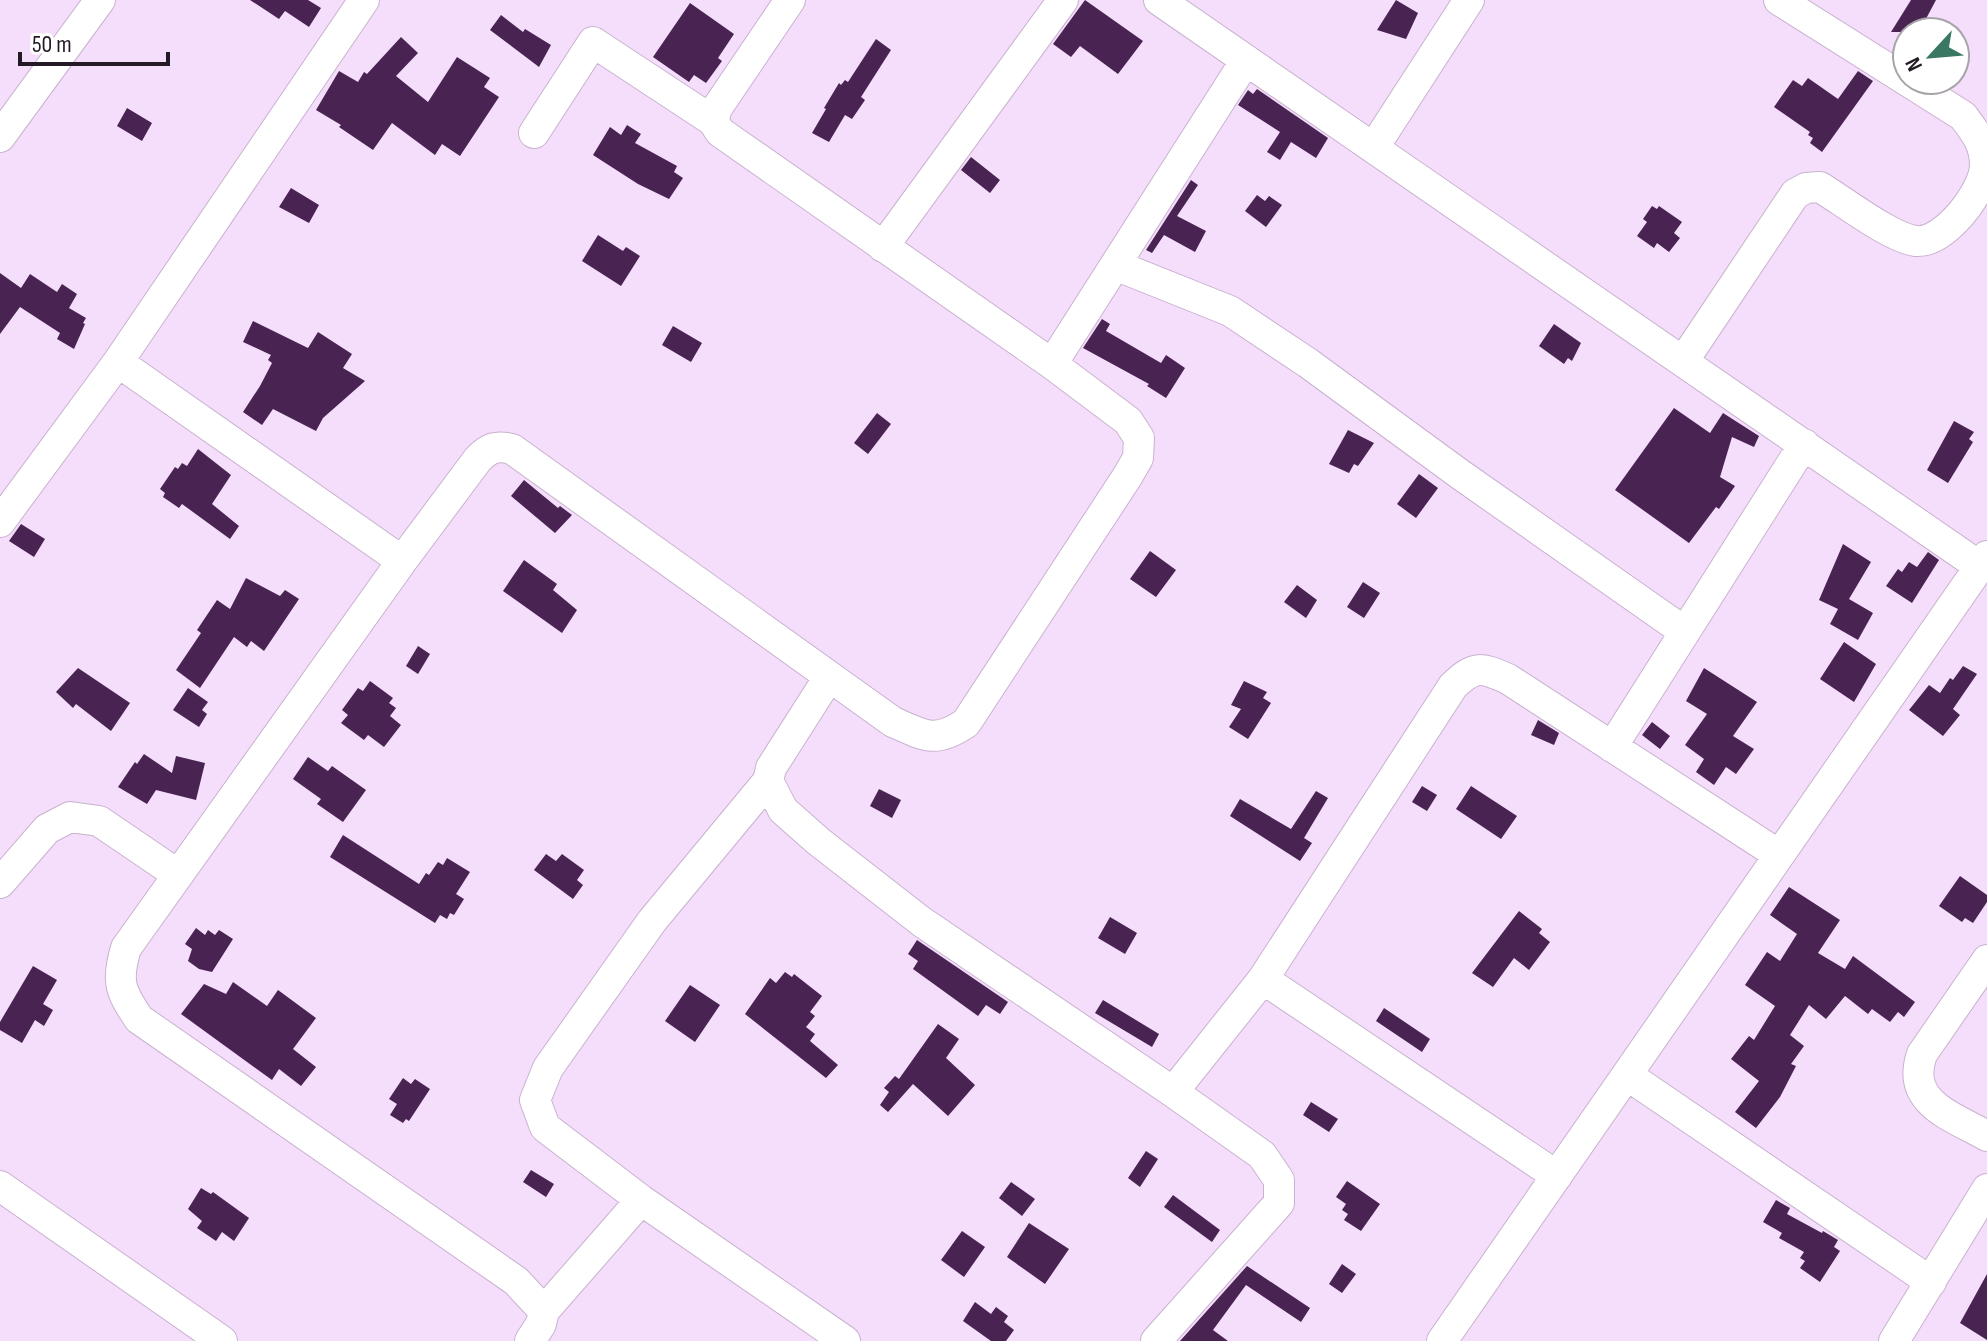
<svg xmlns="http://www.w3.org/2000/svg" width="1987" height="1341" font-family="'Sofia Sans Condensed',sans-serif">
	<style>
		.building { fill: #492352 }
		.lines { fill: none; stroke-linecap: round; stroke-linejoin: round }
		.minor-casing { stroke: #c9b2cf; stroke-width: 32 }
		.minor { stroke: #fff; stroke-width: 30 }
	</style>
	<rect width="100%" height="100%" fill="#f5ddfc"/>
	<path class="building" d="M250,0H308L321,8L309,27L285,11L279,19Z
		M1085,0L1143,41L1118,74L1080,46L1071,57L1053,44Z
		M1396,0L1418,13L1406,39L1377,30Z
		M1911,0H1936L1919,32H1891Z
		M690,3L734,34L718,58L722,61L706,83L694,75L689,82L653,57Z
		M501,15L523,32L525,29L551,45L539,67L490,30Z
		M401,37L418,53L396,76L428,102L457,57L490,78L484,87L499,97L460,156L442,144L435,155L392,123L373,150L339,127L341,125L316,110L339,71L358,82L364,72L367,74Z
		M876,39L891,50L861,97L865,100L852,119L845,115L829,142L812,133L826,109L824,108L839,83L841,85L845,80L848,82Z
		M1858,71L1873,81L1822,152L1810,143L1813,138L1808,135L1810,132L1774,107L1793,80L1802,86L1808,78L1838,99Z
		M1257,89L1328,138L1316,158L1291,142L1280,160L1267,152L1280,132L1238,105L1248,90L1253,94Z
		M127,108L152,123L142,141L117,126Z
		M627,125L641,134L635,143L677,166L674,172L683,178L669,199L638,184L593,155L610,127L621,135Z
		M971,157L1000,180L990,193L961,170Z
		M1191,180L1198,185L1177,216L1206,231L1195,252L1164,235L1152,253L1146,250Z
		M291,188L319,205L309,223L279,207Z
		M1257,195L1265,201L1269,196L1282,205L1266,227L1245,211Z
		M1652,206L1657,209L1659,206L1682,222L1674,233L1680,238L1669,252L1657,243L1654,248L1637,236L1647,222L1643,219Z
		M598,235L623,251L626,247L640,256L621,286L582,261Z
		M0,273L21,288L30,274L57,292L62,284L77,294L69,308L86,318L83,323L85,324L74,349L57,339L60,333L20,307L0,334Z
		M1102,319L1110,324L1106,331L1161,363L1166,355L1185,368L1166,398L1147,386L1149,384L1083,348Z
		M253,321L308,348L318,332L352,354L343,368L365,381L323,418L316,431L273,409L262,425L243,412L260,386L272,363L268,360L271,355L243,342Z
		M1554,324L1581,343L1572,361L1568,358L1564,364L1539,346Z
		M673,326L702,343L691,362L662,345Z
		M1674,408L1710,433L1723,413L1759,436L1754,447L1732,437L1720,477L1735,486L1719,509L1716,507L1689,543L1615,490Z
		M877,413L891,424L868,454L854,443Z
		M1954,421L1974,432L1969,439L1973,442L1948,483L1927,470Z
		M1348,430L1374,443L1358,466L1354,464L1349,473L1329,464Z
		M198,449L231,475L212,504L239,526L230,539L182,504L179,508L163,497L165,493L160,489L175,467L178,469L182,463L187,466Z
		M1419,474L1438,488L1416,518L1397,504Z
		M524,480L558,508L560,506L572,515L555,533L511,496Z
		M21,524L45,539L34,557L9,541Z
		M1843,544L1871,562L1849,599L1873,613L1858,640L1830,624L1838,609L1819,600Z
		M1150,551L1176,570L1156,597L1130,579Z
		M1928,552L1939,560L1912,603L1886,586L1898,569L1902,572L1909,562L1917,567Z
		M524,560L557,584L553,590L577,610L562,633L503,591Z
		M246,578L280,596L285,590L299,599L264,651L251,641L247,647L234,637L200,688L176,670L201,633L197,630L217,600L230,609Z
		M1363,582L1380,593L1364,618L1347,607Z
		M1297,585L1317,600L1306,618L1284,602Z
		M1844,642L1876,664L1854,702L1820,679Z
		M418,646L430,654L418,674L406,666Z
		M1963,666L1977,674L1953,709L1960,715L1943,736L1909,710L1929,685L1940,693L1950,678L1953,680Z
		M78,668L130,703L111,731L76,704L73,708L56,692Z
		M1704,668L1757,702L1733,736L1754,749L1736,774L1726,767L1714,785L1696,772L1704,759L1685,745L1707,714L1686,701Z
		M370,681L393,698L389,703L396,708L390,716L401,725L384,747L368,735L364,740L341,723L348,715L342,710L358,688L363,691Z
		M1244,681L1267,692L1263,698L1271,703L1248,739L1229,727L1241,709L1231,705Z
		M188,688L208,702L202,710L207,714L199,727L173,710Z
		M1538,720L1559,733L1554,745L1531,735Z
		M1652,722L1670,736L1660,749L1642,735Z
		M144,754L172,773L176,756L205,763L196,800L156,790L147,804L118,787L135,762L137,764Z
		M308,757L328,771L332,766L366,790L343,822L317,804L321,799L293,779Z
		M1422,786L1437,795L1427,811L1412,802Z
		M1471,786L1517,816L1501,839L1456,809Z
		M879,789L901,800L892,818L870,806Z
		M1316,791L1328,798L1304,838L1312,843L1300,861L1230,816L1240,799L1291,829Z
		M343,835L419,884L426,873L429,875L438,862L443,865L447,858L470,872L456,894L464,899L454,915L450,913L447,919L440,915L435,923L330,857Z
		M546,854L556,861L562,854L584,870L577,880L583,885L573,899L534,870Z
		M1960,876L1987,895V902L1973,923L1965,918L1962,922L1939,906Z
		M1789,887L1840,920L1818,953L1845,969L1853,956L1915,1002L1904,1017L1898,1012L1890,1022L1872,1009L1868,1014L1845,996L1826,1019L1809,1005L1790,1035L1804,1046L1791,1064L1796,1066L1780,1097L1756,1128L1735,1112L1759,1081L1731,1059L1749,1036L1754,1040L1775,1006L1745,985L1767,952L1780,961L1797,934L1770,915Z
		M1519,911L1542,929L1539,933L1550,942L1529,970L1514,958L1493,987L1472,973Z
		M1110,917L1137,933L1125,954L1098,938Z
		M196,928L205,935L208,930L215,935L219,930L233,939L212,972L199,969L188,961L192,949L185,944Z
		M917,940L1008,1002L1000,1014L986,1005L978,1016L913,969L918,961L908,954Z
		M33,966L57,980L43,1004L53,1010L44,1026L35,1020L22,1043L0,1030V1022Z
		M785,972L792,977L794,974L822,996L810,1012L815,1016L806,1027L815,1034L810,1041L838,1065L826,1078L745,1014L770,978L776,983Z
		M233,982L267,1006L278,990L316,1018L293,1049L316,1067L301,1086L279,1069L272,1080L181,1014L204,984L226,994Z
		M690,985L720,1005L695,1042L665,1021Z
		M1103,1000L1159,1034L1152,1047L1095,1013Z
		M1384,1008L1430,1039L1422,1052L1376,1021Z
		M938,1024L959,1039L946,1058L975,1085L948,1116L913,1084L888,1112L880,1105L889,1092L884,1088L895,1076L899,1079Z
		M403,1078L411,1084L415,1079L430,1089L409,1121L406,1119L403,1123L390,1115L397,1104L389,1099Z
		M1311,1102L1338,1119L1329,1132L1303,1115Z
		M1146,1151L1158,1159L1140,1187L1128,1178Z
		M531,1170L554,1184L546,1197L523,1182Z
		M1347,1181L1380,1204L1361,1231L1344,1220L1348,1214L1342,1210L1346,1204L1336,1197Z
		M1011,1182L1035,1199L1022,1216L999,1198Z
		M201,1188L211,1194L213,1192L249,1218L234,1241L222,1232L216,1241L197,1228L202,1221L188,1209Z
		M1173,1195L1220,1230L1212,1242L1164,1207Z
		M1776,1200L1790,1208L1787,1214L1822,1233L1823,1231L1838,1240L1834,1247L1840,1251L1820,1282L1800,1268L1805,1261L1800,1258L1804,1252L1779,1238L1782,1233L1763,1222Z
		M1029,1223L1069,1249L1045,1284L1007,1257Z
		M962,1231L985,1247L964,1277L941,1260Z
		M1342,1264L1356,1274L1342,1293L1329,1284Z
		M1247,1266L1310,1308L1301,1322L1246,1285L1213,1330L1228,1341H1180Z
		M1987,1274V1340L1960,1323Z
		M975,1302L991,1314L996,1307L1008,1316L1004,1322L1014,1330L1006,1341H991L963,1321Z"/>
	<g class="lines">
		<defs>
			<path id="minor" d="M1159,0L1979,566
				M534,133L593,42L713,121
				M0,137L100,0
				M1374,147L1469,0
				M883,247L1063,0
				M1115,265L1230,311L1308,363L1461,475L1685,632
				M1684,360L1795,194L1806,188L1820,187C1843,201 1891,238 1916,241C1944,244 1985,191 1985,165C1985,144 1975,132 1963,116L1779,0
				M118,362L402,561L126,948C116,981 120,991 139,1019L516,1281L544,1311L541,1324L530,1341
				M1052,364L1246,60
				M0,522L118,362L364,0
				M402,561L478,459C489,448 496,445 512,449L893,722C925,736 935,744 966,723L1127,477L1138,458L1139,438L1128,421L1052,364L720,132L713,121L717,108L790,0
				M829,677L771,768L768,781L783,810L818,841L922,922L1173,1092L1262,1155L1279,1180V1203L1156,1341
				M1612,747L1804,444
				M768,781L652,921L548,1068L535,1100L545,1127L641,1200L845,1341
				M0,883L47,829L70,817L99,821L177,874
				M1987,960L1922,1054C1905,1103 1952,1116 1987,1136
				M1263,979L1453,686C1475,665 1481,667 1508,679L1779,855
				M1627,1075L1931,1282
				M1173,1092L1263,979L1557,1176
				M0,1186L222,1341
				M544,1311L641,1200
				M1442,1341L1987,556
				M1894,1341L1987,1189"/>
		</defs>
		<use href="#minor" class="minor-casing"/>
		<use href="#minor" class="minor"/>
	</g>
	<g transform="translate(1931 56) rotate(244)"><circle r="38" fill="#ffffff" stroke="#a7a3a8" stroke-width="2"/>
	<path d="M0-6L14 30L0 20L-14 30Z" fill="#3b7863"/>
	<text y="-12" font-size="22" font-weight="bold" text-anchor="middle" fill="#231a25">N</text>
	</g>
	<path d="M20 52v12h148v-12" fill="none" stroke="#231a25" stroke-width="4"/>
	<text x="32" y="52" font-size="24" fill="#231a25" stroke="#ffffff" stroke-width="6" paint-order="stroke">50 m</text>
</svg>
